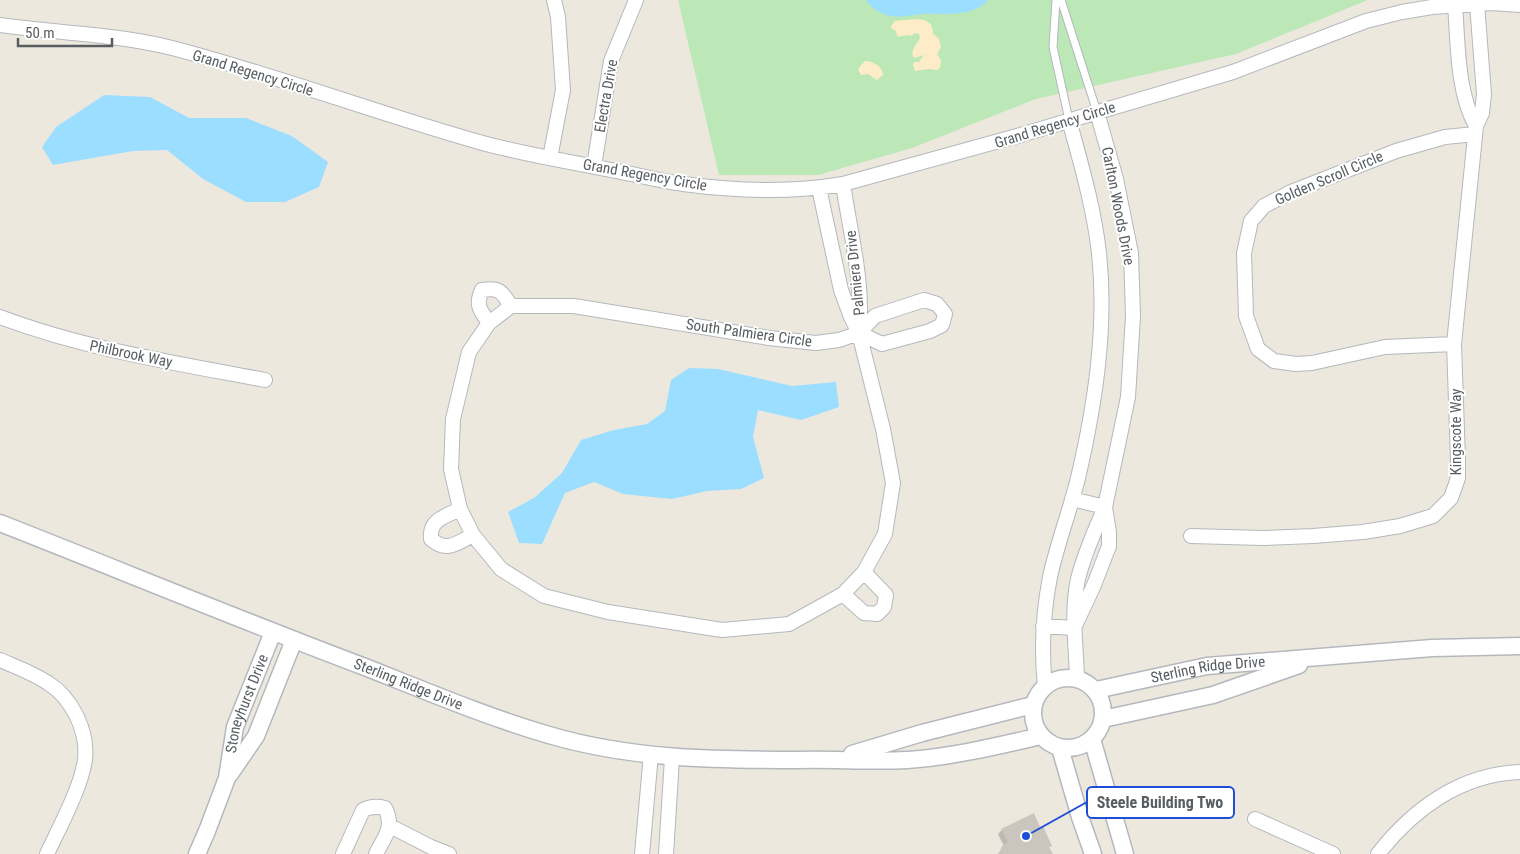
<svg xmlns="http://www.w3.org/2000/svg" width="1520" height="854" font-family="'Roboto Condensed',sans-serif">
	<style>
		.green { fill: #bce8b7 }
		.sand { fill: #feecc8 }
		.water { fill: #9cdeff }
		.shadow { fill: #0003 }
		.building { fill: #cac5bd }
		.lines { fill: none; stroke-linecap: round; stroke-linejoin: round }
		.service-casing { stroke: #b4b8bd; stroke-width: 9 }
		.minor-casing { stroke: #b4b8bd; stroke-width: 16 }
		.tertiary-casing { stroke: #b4b8bd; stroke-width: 19 }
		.service { stroke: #fff; stroke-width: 7 }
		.minor { stroke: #fff; stroke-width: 14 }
		.tertiary { stroke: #fff; stroke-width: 16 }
		.labels { text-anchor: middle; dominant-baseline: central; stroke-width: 4; stroke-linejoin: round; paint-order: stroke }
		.street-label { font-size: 15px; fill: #575d61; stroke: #fff }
		.leader { fill: none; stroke: #1d4ed8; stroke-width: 2 }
		.callout-dot { fill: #1d4ed8; stroke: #fff; stroke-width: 2 }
		.callout { fill: #fff; stroke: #1d4ed8; stroke-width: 2 }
		.callout-label { font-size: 16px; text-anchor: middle; font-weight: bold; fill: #575d61 }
	</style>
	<rect width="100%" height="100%" fill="#ede8de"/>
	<path class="green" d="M678,0H1368L1236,54L1036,99L912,148L818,175H719Z"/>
	<path class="sand" d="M916,19C927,20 933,22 933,34L939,39L941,47L937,54L941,60L940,68L937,70L929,69L915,71L913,65L914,62H919L924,55L914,58C909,51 917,44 920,38L919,34L915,33L911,36L907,35L898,37L895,30L892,29L891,26L895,21Z
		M865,61C873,61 883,67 883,75L877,80L868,74L861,75L858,70L861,65Z"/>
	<path class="water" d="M866,0H988C973,18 943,13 922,14C912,15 901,18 891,16C882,15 870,7 866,0Z
		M104,95L150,97L189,118H246L292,136L328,162L319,187L285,202H246L203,179L167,150L133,151L53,165L42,147L56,127Z
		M689,368L718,369L792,386L836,382L839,407L801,420L758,410L753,437L764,478L741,489L707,491L672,499L623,494L594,482L565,493L542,544L519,543L508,512L534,498L562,473L581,440L614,430L647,424L665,411L671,380Z"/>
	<path class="shadow" d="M1002,830L1050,846L1048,848L1051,854H998L1004,846L998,834Z"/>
	<path class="building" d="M1034,813L1040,827L1043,826L1052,846L1049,847L1053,854H999L1002,846L1008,842L1001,829Z"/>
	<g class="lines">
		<defs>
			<path id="service" d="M1056,0L1053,47L1069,120
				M1061,0L1097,112"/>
			<path id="minor" d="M1455,5C1458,43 1457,93 1476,126
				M0,25C57,33 116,34 172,48C276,75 376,113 479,142C522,154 567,161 611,170C635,174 659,181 683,184C736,191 791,193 843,184L1017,136L1233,72L1366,21L1402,12L1432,7L1491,3L1520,5
				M550,158L563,90L558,17L554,0
				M594,166L611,61L636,0
				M843,184C850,232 864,283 859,332
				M819,188L841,290L851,317L859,333L883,429L893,483L885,534L864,572L843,594L789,624L722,630L608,612L544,596L501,569L473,535L460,509L451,469L453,419L469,352L489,323L511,306H574L769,338L816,343L839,340L859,333L875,316L924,300L937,304L945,314L942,325L930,331L882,344L859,333
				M0,317C85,349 175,363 265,380
				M489,323C480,310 475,305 482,290C500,287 502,292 511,306
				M1454,344L1385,347L1312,363L1296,364L1274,361L1258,349L1246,316L1244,253L1251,221L1264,206L1291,192L1396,151L1445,137L1475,134
				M1072,499L1105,507C1095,530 1084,554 1078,579C1071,611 1076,646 1077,678
				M460,509C445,517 429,519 431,539C447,553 457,543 473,535
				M1191,536L1263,538L1313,536L1363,532L1400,526L1433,516L1451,498L1458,478V460L1454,344L1476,126L1482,113L1484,94L1477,4
				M843,594L864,613L877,614L884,607L886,595L864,572
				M1043,626L1074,628
				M1074,628L1094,585L1109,546V532L1105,507L1128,397L1133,316L1131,253L1116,179L1097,112
				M0,660C16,667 33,673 48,683C72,698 88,731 85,759C82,786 59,828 47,854
				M1045,686C1041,649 1043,613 1050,577C1057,544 1070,511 1078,478C1095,405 1107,328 1099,253C1094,208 1081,164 1069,120
				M1255,819L1333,854
				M390,826L431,847L449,854
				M343,854L363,810C371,806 377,806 385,808C395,827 384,837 376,854
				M642,854L651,754
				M666,854L672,758
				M1378,854C1413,809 1461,774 1520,772"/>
			<g id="tertiary">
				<path id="s1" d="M0,523C122,571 243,621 365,667C426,691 487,717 549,735C630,759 714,760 798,760C834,759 871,762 907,760C952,757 997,746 1041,736"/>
				<circle cx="1068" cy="713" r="35"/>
				<path id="s2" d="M1096,690L1207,666L1432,648L1520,646"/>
				<path d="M1103,719L1213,695L1299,665"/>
				<path d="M1092,739L1125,854"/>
				<path d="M1060,748L1080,817L1093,854"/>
				<path d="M852,754L922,733L1033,705"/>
				<path d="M230,774L256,736L294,640"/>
				<path id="s3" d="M197,854L207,831L227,778L235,727L273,632"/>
			</g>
		</defs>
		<use href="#service" class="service-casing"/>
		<use href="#minor" class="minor-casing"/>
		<use href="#tertiary" class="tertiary-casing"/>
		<use href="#service" class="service"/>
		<use href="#minor" class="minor"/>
		<use href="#tertiary" class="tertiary"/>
	</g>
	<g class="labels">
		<g class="street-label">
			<text transform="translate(253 73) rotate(17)">Grand Regency Circle</text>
			<text transform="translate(606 96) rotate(-80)">Electra Drive</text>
			<text transform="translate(1055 125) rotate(-17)">Grand Regency Circle</text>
			<text transform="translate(645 175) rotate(10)">Grand Regency Circle</text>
			<text transform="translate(1329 178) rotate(-23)">Golden Scroll Circle</text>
			<text transform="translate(1118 206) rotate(79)">Carlton Woods Drive</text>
			<text transform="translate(855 273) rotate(-96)">Palmiera Drive</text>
			<text transform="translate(749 333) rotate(8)">South Palmiera Circle</text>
			<text transform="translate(131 354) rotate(12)">Philbrook Way</text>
			<text transform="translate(1456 432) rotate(-90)">Kingscote Way</text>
			<text stroke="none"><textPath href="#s2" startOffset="114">Sterling Ridge Drive</textPath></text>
			<text stroke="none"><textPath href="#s1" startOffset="439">Sterling Ridge Drive</textPath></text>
			<text stroke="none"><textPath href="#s3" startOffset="159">Stoneyhurst Drive</textPath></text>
		</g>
	</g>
	<path class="leader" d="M1026 836L1087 802"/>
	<circle class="callout-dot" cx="1026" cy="836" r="5"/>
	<rect class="callout" x="1087" y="787" width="147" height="31" rx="5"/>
	<g class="callout-label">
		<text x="1160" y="808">Steele Building Two</text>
	</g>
	<path d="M18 38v8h94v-8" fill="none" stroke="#575d61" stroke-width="2.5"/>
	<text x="25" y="38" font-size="15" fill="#575d61" stroke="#ffffff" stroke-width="4" paint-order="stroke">50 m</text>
</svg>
